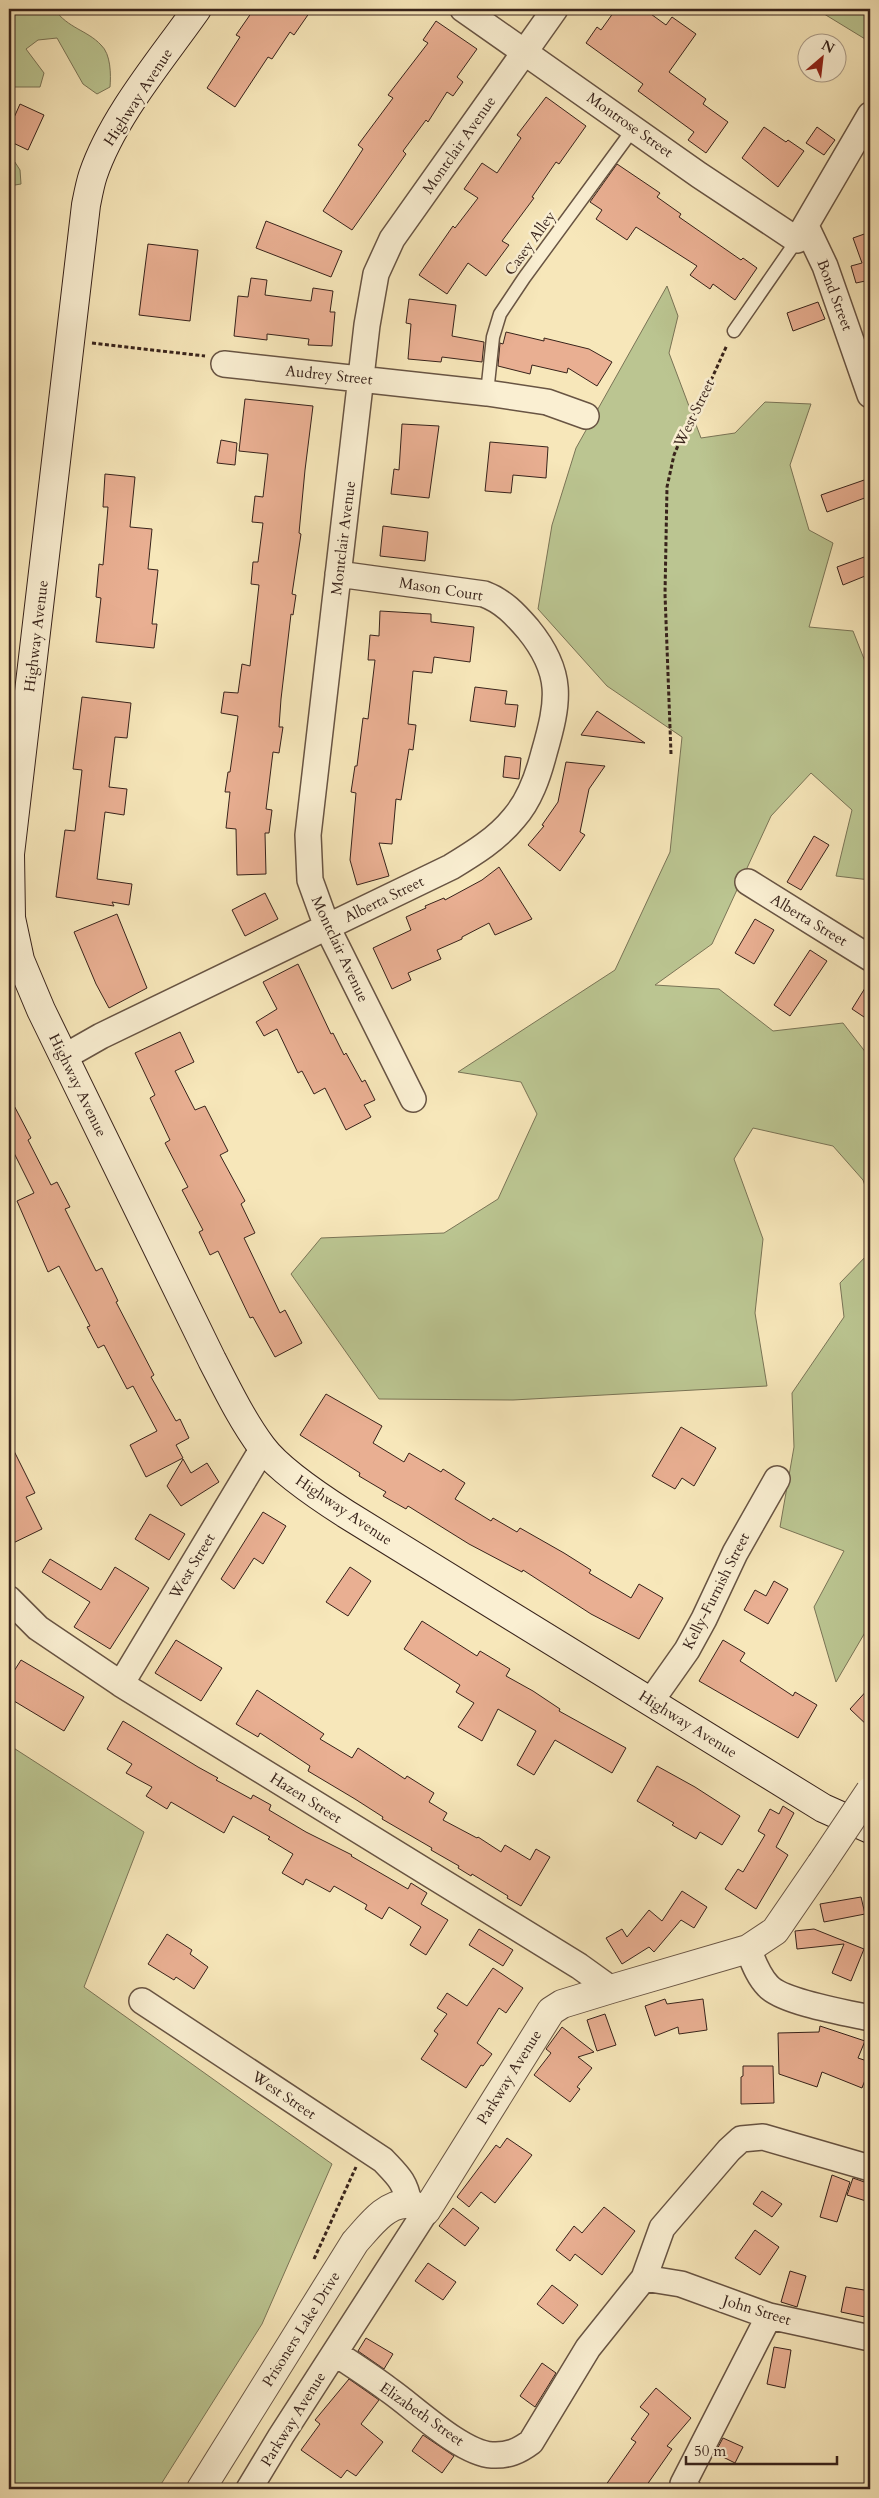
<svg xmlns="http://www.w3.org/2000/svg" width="879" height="2498" font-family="Cardo,serif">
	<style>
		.green { fill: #bbc591; stroke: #7a7456 }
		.building { fill: #e9af92; stroke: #38231b }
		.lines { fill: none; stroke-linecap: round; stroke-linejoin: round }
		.service-casing { stroke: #685443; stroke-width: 15 }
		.minor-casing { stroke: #685443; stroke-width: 28 }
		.tertiary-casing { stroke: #685443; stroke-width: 30 }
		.secondary-casing { stroke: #38231b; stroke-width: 30 }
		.path { stroke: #38231b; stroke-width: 3; stroke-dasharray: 4 2.5; stroke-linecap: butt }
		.service { stroke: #faefd2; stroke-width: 12 }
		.minor { stroke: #faefd2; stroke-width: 25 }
		.tertiary { stroke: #faefd2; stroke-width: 28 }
		.secondary { stroke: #faefd2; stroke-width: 28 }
		.tertiary-bridge-casing { stroke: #685443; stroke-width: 30; stroke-linecap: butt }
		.tertiary-bridge { stroke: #faefd2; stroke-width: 28 }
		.labels { text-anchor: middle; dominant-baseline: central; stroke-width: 5; stroke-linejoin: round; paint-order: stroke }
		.street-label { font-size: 15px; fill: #38231b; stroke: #faefd2 }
	</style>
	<rect width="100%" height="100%" fill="#f7e7ba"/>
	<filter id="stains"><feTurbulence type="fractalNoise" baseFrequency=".004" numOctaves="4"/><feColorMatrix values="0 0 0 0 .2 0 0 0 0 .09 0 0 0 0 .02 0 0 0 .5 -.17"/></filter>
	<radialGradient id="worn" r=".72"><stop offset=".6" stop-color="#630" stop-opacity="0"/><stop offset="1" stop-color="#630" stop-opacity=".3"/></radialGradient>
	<path class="green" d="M9,9H54C69,29 87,30 101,45C111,54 111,75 110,87L97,94L83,84L57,38L38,40L26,49L44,73L40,87H9Z
		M816,9H870V42Z
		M9,153L20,170L21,184L9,186Z
		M667,286L678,316L669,353L701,438L735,433L765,402L811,404L790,465L809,530L833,543L809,627L853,631L870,674V880L836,876L852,810L811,773L771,816L712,944L655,985L719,989L773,1031L843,1023L870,1058V1200L863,1180L833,1146L753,1128L734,1159L763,1239L755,1313L767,1386L513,1400L379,1399L291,1274L321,1238L444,1233L498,1199L537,1114L521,1082L458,1072L615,970L670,852L682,737L607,686L538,609L552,525L576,448Z
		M870,1252V1624L836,1682L814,1607L844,1551L780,1527L794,1447L792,1393L844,1317L840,1283Z
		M9,1745L144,1832L84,1987L332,2164L262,2324L158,2489H9Z"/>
	<path class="building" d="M254,9H312L294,35L290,32L272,59L268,57L235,107L207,88L240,37L236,35Z
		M616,9H644L666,25L672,17L696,34L669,72L706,99L703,104L728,122L706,153L688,140L694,132L638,91L643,84L586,43L597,27L601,30Z
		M436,21L477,49L457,77L463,82L453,96L447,92L428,122L426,120L403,151L406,154L352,230L323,211L363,149L358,145L393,98L388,95L428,43L423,40Z
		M546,97L586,126L559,164L556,162L532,197L534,198L502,241L509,245L486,276L468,263L447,294L419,275L453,226L455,228L478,198L464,189L482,163L497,173L521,138L517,135Z
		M20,104L44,115L28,150L9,141V129Z
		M764,127L786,142L788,140L804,151L778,187L742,158Z
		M817,127L835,140L824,155L806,143Z
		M617,164L660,193L657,197L681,214L679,217L741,260L743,258L757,268L735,300L713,284L710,289L690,275L697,266L636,227L627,240L596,219L602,210L590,202Z
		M266,221L342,251L331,277L256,248Z
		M870,232V280L856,283L851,266L862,263L853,238Z
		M148,244L198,250L190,321L139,315Z
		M251,278L267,280L265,295L311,301L313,288L333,291L330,312H335L332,346L308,345L309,339L267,334V340L234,336L238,296L248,297Z
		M409,299L456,305L452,336L484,342L482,362L442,357L441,362L408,359L411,324L406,323Z
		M818,302L825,319L793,331L787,313Z
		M506,332L544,341V338L589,349L612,362L597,386L568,368L567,373L532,365L530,374L498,366L500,343L503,344Z
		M245,399L313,406L305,470L299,533L301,534L292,594L296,595L293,615L291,614L281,699L279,727H283L279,753L273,752L266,809L272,810L269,833H265L266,874L237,875L236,829L226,828L230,792H225L228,772H230L238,716L221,713L224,692L238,693L242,664L250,666L259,585L251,584L253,562H258L263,523L252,522L255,496L263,497L268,454L239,451Z
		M402,424L439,426L429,498L391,494L394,469L399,470Z
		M221,440L237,443L235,465L217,463Z
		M490,442L548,447L546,478L513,475L511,493L485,491Z
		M105,474L135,477L130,527L152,529L148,569L158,570L152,624H157L154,648L96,642L101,598L96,597L99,564L103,565L108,507H103Z
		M870,478V496L827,512L821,495Z
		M383,526L428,532L425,561L380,556Z
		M867,556L870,565V574L843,585L837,567Z
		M380,611L431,614V622L474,627L470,662L434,657L432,673L413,671L408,724L416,725L413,750L409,749L401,800L396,799L392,844L379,843L389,876L357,885L350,860L356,793L351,792L355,766H357L363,718L368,719L375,660H368L370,635L379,636Z
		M475,687L507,691L505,704L518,705L515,727L470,721Z
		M82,697L131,703L127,738L115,737L109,787L127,789L124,815L105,812L97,879L132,884L129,905L112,902L114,906L56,897L65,830L75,831L82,770L73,769Z
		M597,711L645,743L581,735Z
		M505,756L521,758L519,779L503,777Z
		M566,762L605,766L589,789L580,832L585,835L560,871L528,845L544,826L542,825L558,802Z
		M814,836L829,845L801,890L787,882Z
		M499,867L532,919L495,935L489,923L462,937V939L437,950L441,959L408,973L411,980L392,989L373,948L411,930L406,917L426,908L425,906L444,898L445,900L482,880Z
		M265,893L278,919L245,936L232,910Z
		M117,914L147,988L109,1008L96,984L74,932Z
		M755,919L774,930L754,964L735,953Z
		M810,950L827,961L790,1016L774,1005Z
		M298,964L331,1034L333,1033L344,1055L346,1053L362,1082L365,1080L375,1100L364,1105L371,1117L346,1130L325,1088L314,1094L302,1071L298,1073L277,1029L264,1036L256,1022L277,1009L263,982Z
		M870,980V1021L852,1009Z
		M180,1032L194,1062L175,1071L195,1110L205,1106L228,1151L220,1155L245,1201L241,1204L255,1233L244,1238L280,1313L285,1310L302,1343L275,1357L253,1317L250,1318L218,1251L210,1255L199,1232L203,1230L182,1190L188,1187L165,1143L170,1140L150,1098L155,1095L135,1053Z
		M9,1096L31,1138L28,1140L51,1185L57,1182L70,1207L65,1209L96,1271L102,1268L118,1301L116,1302L154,1375L151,1377L176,1421L180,1419L189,1438L176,1445L183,1458L146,1477L130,1445L157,1431L133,1386L127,1389L104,1345L98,1348L87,1327L90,1326L59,1266L48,1272L17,1201L34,1193L9,1143Z
		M326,1394L382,1426L373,1443L404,1462L409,1453L441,1472L443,1469L465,1483L455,1499L491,1521L493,1518L517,1532L520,1528L564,1553L591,1570L589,1573L631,1598L639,1584L663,1598L639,1639L591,1614L523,1570L522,1572L469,1544L408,1506L406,1509L383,1496L386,1492L359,1476L360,1473L300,1435Z
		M681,1427L716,1448L694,1486L682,1478L675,1489L652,1476Z
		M9,1441L35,1493L26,1497L42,1529L9,1545Z
		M183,1459L191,1473L207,1463L219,1482L181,1506L167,1486Z
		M263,1512L286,1526L263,1564L254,1558L234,1589L221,1579Z
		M150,1514L185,1534L169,1560L135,1539Z
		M50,1559L101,1590L115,1567L149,1588L110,1649L74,1627L90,1602L42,1572Z
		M350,1567L371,1581L348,1616L326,1602Z
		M774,1581L788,1589L768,1624L744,1610L755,1590L766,1596Z
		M422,1621L477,1656L480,1651L510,1669L506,1676L533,1691L560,1709L559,1711L626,1748L612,1773L555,1740L534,1775L517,1765L536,1731L498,1709L482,1741L458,1727L474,1703L456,1692L460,1685L404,1649Z
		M176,1640L222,1668L201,1701L155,1673Z
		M723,1640L745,1653L740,1661L793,1696L795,1692L817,1705L798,1738L699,1681Z
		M21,1660L84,1697L64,1731L9,1698V1679Z
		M870,1687V1728L850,1709Z
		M257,1690L324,1734L320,1739L352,1758L358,1748L405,1779L407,1776L434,1793L429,1802L447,1813L443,1820L477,1838L478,1837L501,1852L505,1845L530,1860L536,1849L550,1857L521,1906L507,1898L508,1896L472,1874L471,1876L458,1868L459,1866L431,1850L432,1848L382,1819L383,1817L355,1799L308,1771L310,1766L260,1733L258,1737L236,1724Z
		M123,1721L198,1767L218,1778L216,1780L251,1799L253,1795L271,1805L269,1810L306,1832L352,1855L351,1856L408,1889L411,1883L427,1893L421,1904L448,1920L426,1955L410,1945L421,1927L389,1907L382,1919L365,1909L367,1905L334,1886L330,1892L306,1879L303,1885L282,1873L293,1854L268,1839L270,1837L233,1816L224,1833L171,1802L167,1809L146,1796L152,1787L126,1773L132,1764L107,1749Z
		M657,1766L695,1787L740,1816L722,1845L700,1832L696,1839L672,1825L674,1823L637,1801Z
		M783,1806L794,1813L776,1847L788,1855L756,1909L725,1889L738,1869L743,1872L765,1835L758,1831L770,1809L779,1814Z
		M682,1891L707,1907L694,1928L681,1920L654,1952L649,1947L622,1964L606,1938L622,1929L627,1937L649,1910L662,1921Z
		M861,1897L865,1914L824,1922L820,1904Z
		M479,1929L513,1950L503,1966L469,1945Z
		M814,1929L864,1949L851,1981L832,1973L844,1944L797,1949L795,1931Z
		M167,1934L192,1950L190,1954L208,1967L194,1989L176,1977L174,1980L148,1964Z
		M493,1968L523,1988L506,2013L499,2008L477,2043L492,2054L483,2066L481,2065L466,2088L421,2059L438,2034L434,2031L447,2014L437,2008L447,1993L467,2006Z
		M665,1999L667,2004L703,1999L707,2030L679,2034L678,2027L655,2036L645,2006Z
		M605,2014L616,2045L597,2051L587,2020Z
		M820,2026L865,2041L858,2058L870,2062V2067L862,2088L822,2072L817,2087L779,2074L778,2033L819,2032Z
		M562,2027L594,2052L578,2057L592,2068L577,2087L580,2089L570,2102L534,2075L551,2053L546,2049Z
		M743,2066H773L774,2103L741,2104V2077L743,2076Z
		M507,2138L532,2155L495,2203L481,2192L469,2207L457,2197L496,2145L500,2148Z
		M832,2175L850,2182L837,2222L820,2217Z
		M853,2178L870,2184L866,2201L847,2195Z
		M762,2191L782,2204L772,2217L753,2204Z
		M604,2207L635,2231L602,2275L575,2254L570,2261L556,2250L574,2226L582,2233Z
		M453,2208L479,2228L465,2246L439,2226Z
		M755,2230L779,2247L760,2275L735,2258Z
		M428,2263L456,2282L443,2300L415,2281Z
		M790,2271L806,2276L797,2307L781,2302Z
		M552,2285L578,2305L563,2324L537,2304Z
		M846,2287L870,2291V2318L841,2312Z
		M366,2338L393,2354L384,2369L358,2351Z
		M774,2347L791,2350L785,2388L767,2384Z
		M542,2363L556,2373L535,2407L520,2396Z
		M349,2379L379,2400L361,2424L383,2442L356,2476L347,2470L341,2478L301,2450L320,2424L315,2420Z
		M656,2388L691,2418L667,2446L672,2449L644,2489H603L636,2442L631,2439L649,2414L640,2407Z
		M423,2435L454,2456L442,2473L412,2451Z
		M723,2438L743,2447L735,2463L715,2453Z"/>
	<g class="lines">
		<defs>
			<path id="service" d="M734,331L797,240
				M487,393L493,337L500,314L524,278L634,128"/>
			<path id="minor" d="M463,9L699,175L797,240L870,115
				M806,226L825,266L870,395
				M224,364L487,393L547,402L586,416
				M748,882L870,958
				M64,1057L101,1036L451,867C474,853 497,839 514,818C530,800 538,776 544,753C559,701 564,673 528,629C515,614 503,601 484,594L338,574
				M413,1099L327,927L310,880L308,835L367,325L376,274L392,239L555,9
				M9,1599L38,1628L121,1684L579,1966L611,1989
				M121,1684L263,1448
				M651,1701L687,1650L704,1619L735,1553L777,1479
				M748,1949C753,1961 758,1976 768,1986C782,2002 847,2013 870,2018
				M142,2001L383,2160C398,2176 405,2181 409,2203
				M644,2278L681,2284L769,2316L870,2338
				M335,2353C353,2365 372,2377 389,2390C415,2408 461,2453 492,2455C508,2456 519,2451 531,2442L588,2348L644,2278L662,2228L729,2150L741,2139L763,2137L870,2168
				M249,2489L281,2436L426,2211
				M688,2489L683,2484L769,2316"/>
			<path id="tertiary" d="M201,2489L355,2242C368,2228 386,2202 408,2204C414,2204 420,2209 426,2211L551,2011L562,2004L611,1989L748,1949L775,1931L821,1864"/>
			<path id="secondary" d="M197,9C162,59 113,116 93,175C90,184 88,195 86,205L10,854L11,918L20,960L41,1010L212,1360C227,1389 242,1420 262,1447C279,1470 321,1498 346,1514L823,1808L870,1829"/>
		</defs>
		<use href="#service" class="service-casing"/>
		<use href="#minor" class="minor-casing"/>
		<use href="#tertiary" class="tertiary-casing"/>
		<use href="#secondary" class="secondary-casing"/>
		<path class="path" d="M92,343L205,356
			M671,754L665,594L667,487L674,455L682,436L703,398L727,345
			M314,2259L356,2167"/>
		<use href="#service" class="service"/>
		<use href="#minor" class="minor"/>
		<use href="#tertiary" class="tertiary"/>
		<use href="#secondary" class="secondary"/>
		<defs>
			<path id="tertiary-bridge" d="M821,1864L870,1791"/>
		</defs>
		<use href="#tertiary-bridge" class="tertiary-bridge-casing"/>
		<use href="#tertiary-bridge" class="tertiary-bridge"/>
	</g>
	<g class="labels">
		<g class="street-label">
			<text transform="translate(138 97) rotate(-57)">Highway Avenue</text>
			<text transform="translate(630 125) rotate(35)">Montrose Street</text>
			<text transform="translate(459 145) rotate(-55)">Montclair Avenue</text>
			<text transform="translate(530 243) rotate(-54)">Casey Alley</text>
			<text transform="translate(835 295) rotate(69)">Bond Street</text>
			<text transform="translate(329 375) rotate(6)">Audrey Street</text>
			<text transform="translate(694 413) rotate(-64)">West Street</text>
			<text transform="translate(343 538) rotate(-83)">Montclair Avenue</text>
			<text transform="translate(441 589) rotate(9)">Mason Court</text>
			<text transform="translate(36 636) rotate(-83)">Highway Avenue</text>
			<text transform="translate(384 899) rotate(-26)">Alberta Street</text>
			<text transform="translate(809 920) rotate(31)">Alberta Street</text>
			<text transform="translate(340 949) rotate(65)">Montclair Avenue</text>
			<text transform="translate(78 1085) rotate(64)">Highway Avenue</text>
			<text transform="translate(344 1510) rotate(34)">Highway Avenue</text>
			<text transform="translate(192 1566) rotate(-59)">West Street</text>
			<text transform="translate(716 1591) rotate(-63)">Kelly-Furnish Street</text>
			<text transform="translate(688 1724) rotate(32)">Highway Avenue</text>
			<text transform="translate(306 1798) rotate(32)">Hazen Street</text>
			<text transform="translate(509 2077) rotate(-58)">Parkway Avenue</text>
			<text transform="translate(284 2095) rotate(34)">West Street</text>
			<text transform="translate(757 2310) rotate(17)">John Street</text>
			<text transform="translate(301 2329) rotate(-58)">Prisoners Lake Drive</text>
			<text transform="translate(422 2414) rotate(35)">Elizabeth Street</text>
			<text transform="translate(293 2419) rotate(-58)">Parkway Avenue</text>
		</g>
	</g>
	<rect width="879" height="2498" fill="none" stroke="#f7e7ba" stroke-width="30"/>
	<rect x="10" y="10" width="859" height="2478" fill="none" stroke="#38231b" stroke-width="2.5"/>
	<rect x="15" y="15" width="849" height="2468" fill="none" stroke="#38231b"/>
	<g transform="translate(822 58) rotate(28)"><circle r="24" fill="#faefd2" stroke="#ac9d89"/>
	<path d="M0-4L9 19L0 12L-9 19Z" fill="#8f2418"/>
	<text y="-8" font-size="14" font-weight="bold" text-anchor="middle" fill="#38231b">N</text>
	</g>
	<path d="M686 2456v8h151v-8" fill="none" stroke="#38231b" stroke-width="2.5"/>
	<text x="694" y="2456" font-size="15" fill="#38231b" stroke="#faefd2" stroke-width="4" paint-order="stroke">50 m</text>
	<rect width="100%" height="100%" filter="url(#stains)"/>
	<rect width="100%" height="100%" fill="url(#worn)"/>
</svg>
